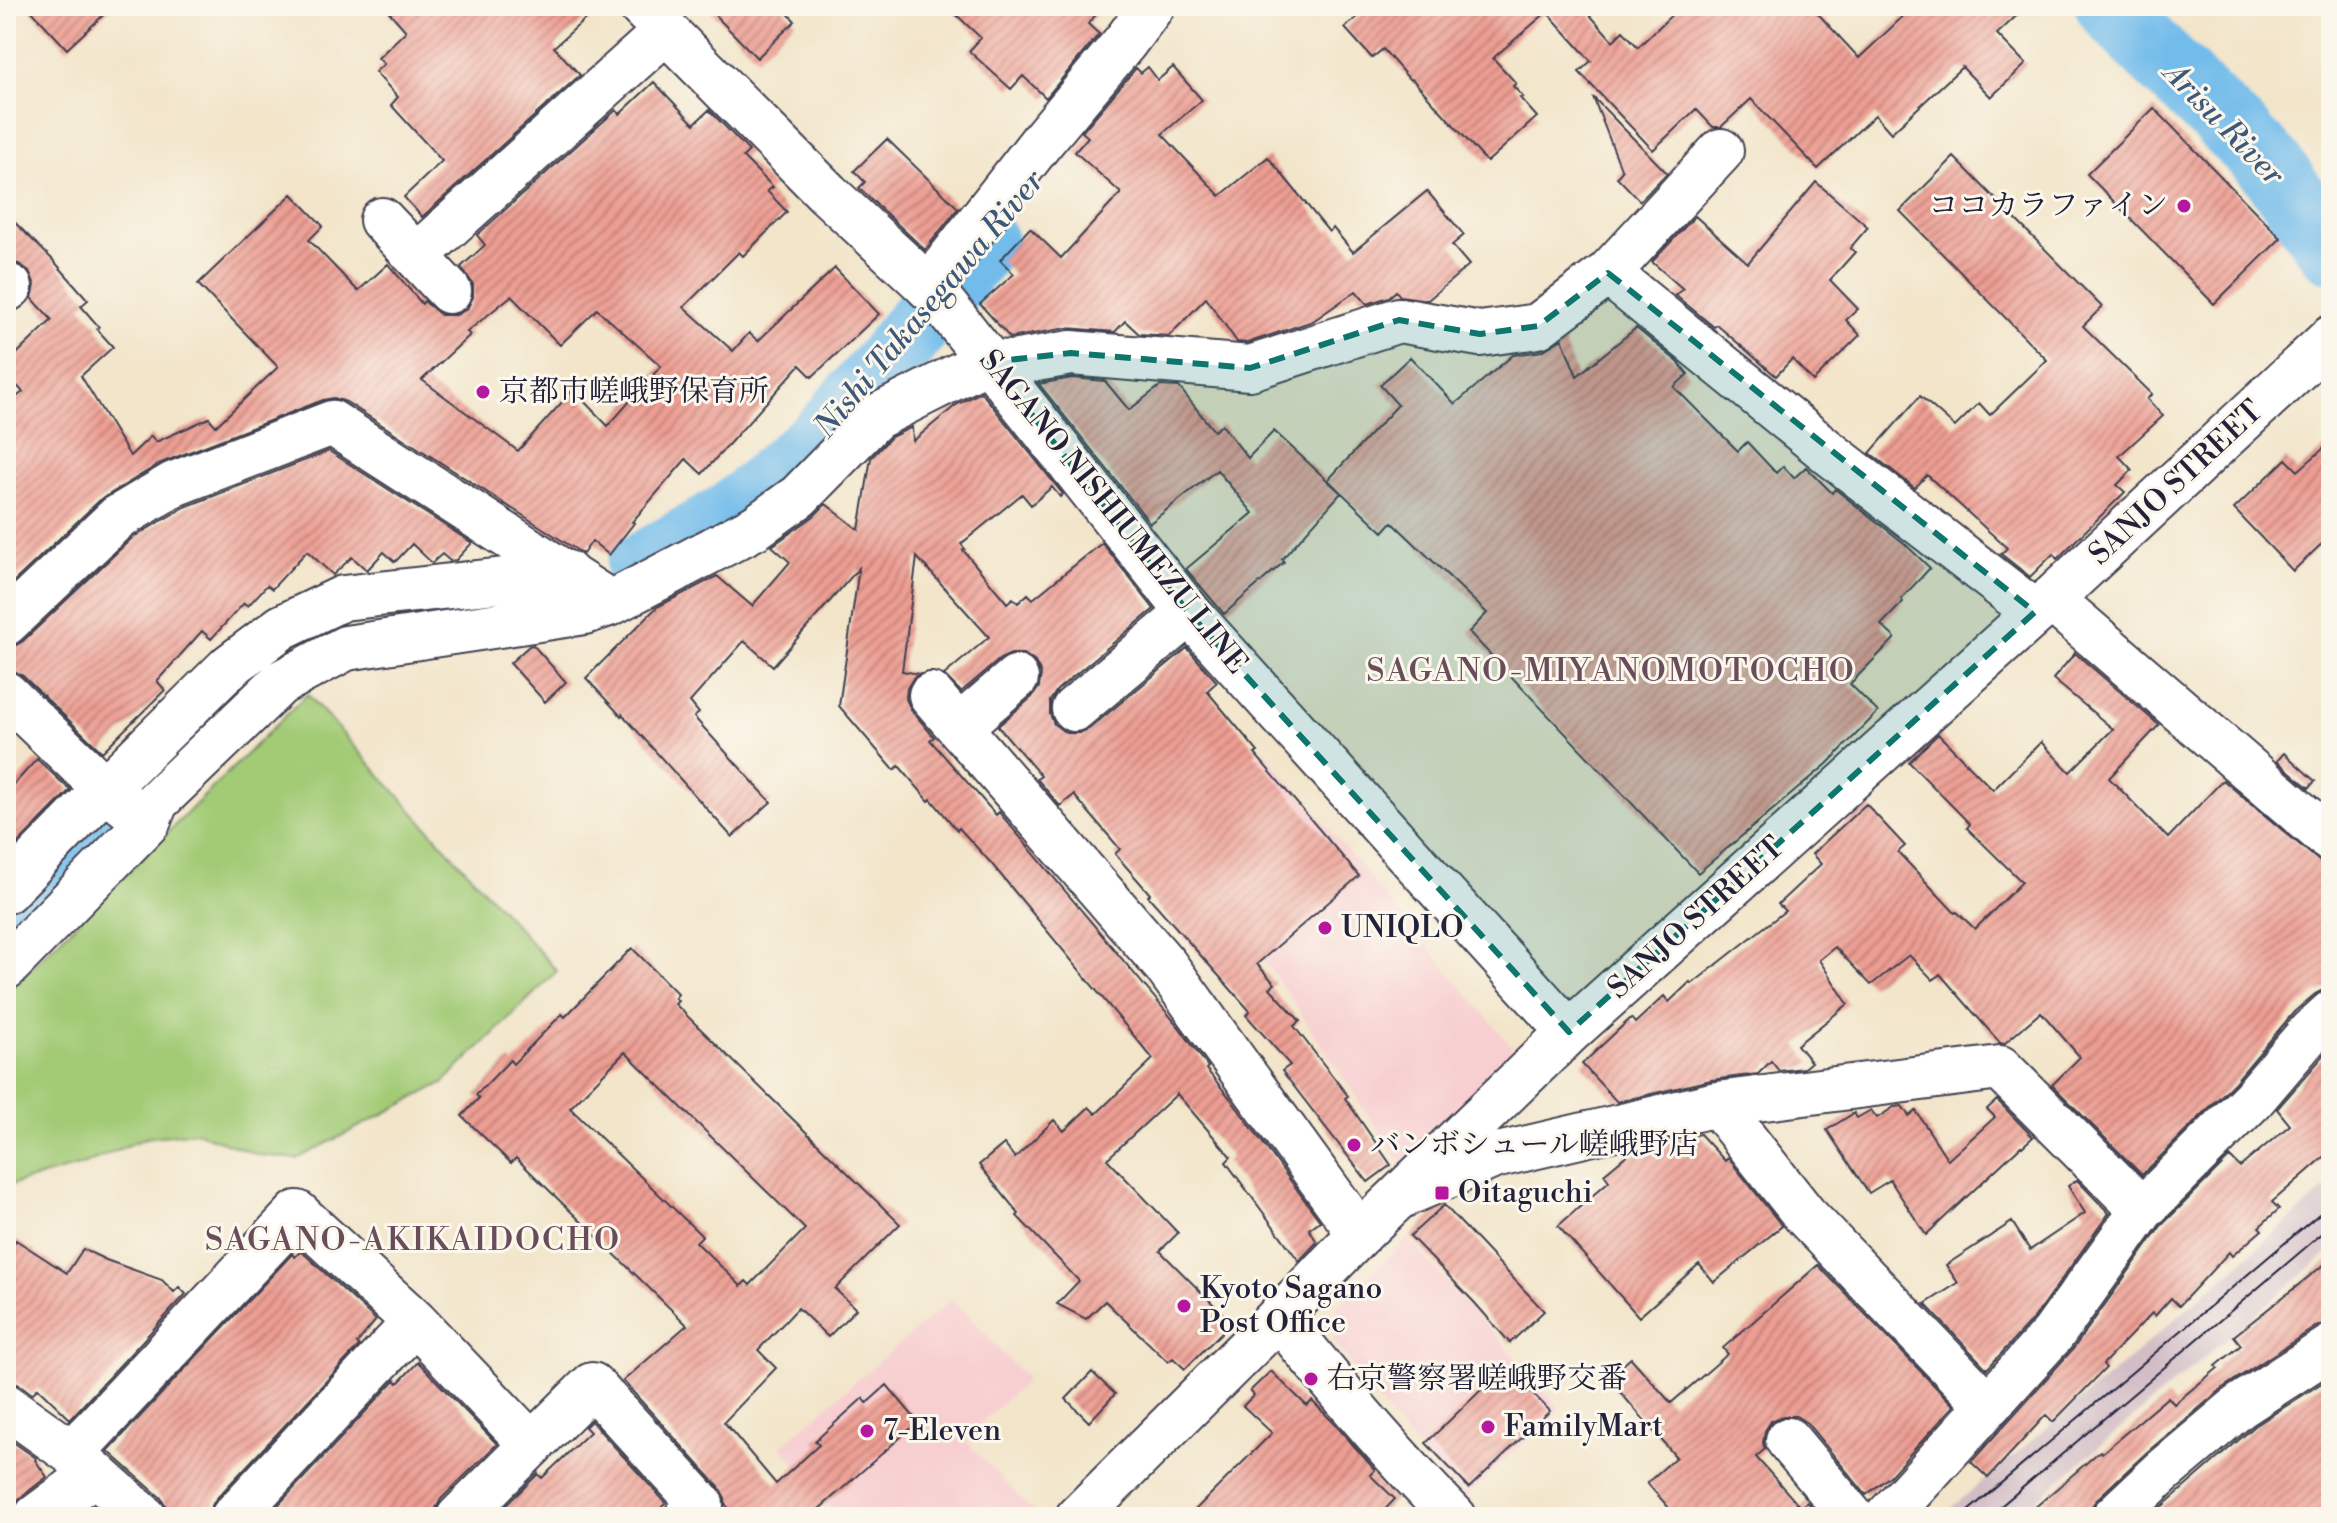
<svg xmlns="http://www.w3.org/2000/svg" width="2337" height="1523" font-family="'Libre Bodoni','Noto Serif JP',serif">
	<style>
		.built { fill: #f7cfd1 }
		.railway { fill: #d2bdc6 }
		.green { fill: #a3cb76; stroke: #627658; stroke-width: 2 }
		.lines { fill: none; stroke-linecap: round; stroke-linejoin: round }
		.river { stroke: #72bceb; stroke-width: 68 }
		.building { fill: url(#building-hatch); fill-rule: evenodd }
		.minor-casing { stroke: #413f50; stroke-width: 48 }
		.major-casing { stroke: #413f50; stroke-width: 48 }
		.minor { stroke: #fff; stroke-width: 44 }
		.major { stroke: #fff; stroke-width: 44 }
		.tram { stroke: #22223b; stroke-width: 2 }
		.marked { fill: #0f766e; fill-opacity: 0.2; stroke: #0f766e; stroke-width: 6; stroke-dasharray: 16 10; stroke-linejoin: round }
		.poi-dot { fill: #b5179e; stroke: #fbf7ec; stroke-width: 3 }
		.labels { text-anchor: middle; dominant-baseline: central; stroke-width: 6; stroke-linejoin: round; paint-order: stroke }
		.poi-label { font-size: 30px; fill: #22223b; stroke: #fbf7ec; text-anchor: start }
		.street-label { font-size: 30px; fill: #22223b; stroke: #fbf7ec }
		.water-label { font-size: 32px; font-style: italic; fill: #3e5879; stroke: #fbf7ec }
		.neighbourhood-label { font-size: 32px; letter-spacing: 2px; fill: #694d5a; stroke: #fbf7ec }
	</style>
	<defs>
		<pattern id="building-hatch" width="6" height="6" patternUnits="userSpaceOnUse" patternTransform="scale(2)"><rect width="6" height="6" fill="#ed9e93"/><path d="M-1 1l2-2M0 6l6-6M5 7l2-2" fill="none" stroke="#c08079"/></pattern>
	</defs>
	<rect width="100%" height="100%" fill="#fbf7ec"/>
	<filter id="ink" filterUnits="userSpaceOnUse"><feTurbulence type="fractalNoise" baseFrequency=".0125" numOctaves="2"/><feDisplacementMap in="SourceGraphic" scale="16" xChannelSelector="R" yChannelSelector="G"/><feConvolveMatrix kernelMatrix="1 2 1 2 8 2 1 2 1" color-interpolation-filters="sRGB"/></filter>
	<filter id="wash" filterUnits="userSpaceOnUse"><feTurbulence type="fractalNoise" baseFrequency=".006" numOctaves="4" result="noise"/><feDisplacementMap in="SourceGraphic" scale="32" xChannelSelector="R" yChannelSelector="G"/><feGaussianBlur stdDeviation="1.8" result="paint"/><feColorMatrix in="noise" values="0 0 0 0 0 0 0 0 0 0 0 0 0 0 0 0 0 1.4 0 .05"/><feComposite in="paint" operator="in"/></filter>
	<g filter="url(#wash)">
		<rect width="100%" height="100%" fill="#f2e5ca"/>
		<path class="built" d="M1263,750L1518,1054L1401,1165L1275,975L1166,833Z
			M1408,1238L1560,1408L1466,1498L1439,1474L1388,1414L1334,1341L1338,1306Z
			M952,1298L1027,1380L964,1439L1038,1517H837L781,1446Z"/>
		<path class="railway" d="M2331,1184V1250L2016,1517H1940L2127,1361Z"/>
		<path class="green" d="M307,694L557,971L443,1083L297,1159L259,1155L196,1132L145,1138L82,1165L6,1186V993Z"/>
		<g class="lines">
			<path class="river" d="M2109,6L2150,49L2269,164L2331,249
				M640,568L733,514L826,434L887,363L984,242
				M6,925L179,756"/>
		</g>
		<g id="blocks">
			<path class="building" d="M27,6H113L67,49Z
				M384,6H600L554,47L580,75L422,217L404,197L442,161L391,105L398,97L375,72L384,64L378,58L406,31Z
				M706,6H781L795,21L757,58Z
				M947,6H1103L1088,24L1099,34L1046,98L1023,76L1011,89L969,51L981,38Z
				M1370,6H1582L1613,41L1623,31L1638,47L1681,6H1811L1859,58L1914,6H2027L1997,34L2026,64L1991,97L1962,67L1891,133L1875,115L1818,169L1751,99L1721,127H1713L1696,109L1653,150L1579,72L1591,61L1547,12L1493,58L1516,83L1513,86L1523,97L1520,98L1537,117L1487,162L1412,79L1410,80L1383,49L1372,58L1345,28Z
				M1148,67L1158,80L1173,67L1202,100L1162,134L1220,196L1268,157L1329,232L1333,228L1353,252L1427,191L1464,235L1452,245L1469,265L1428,300L1400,296L1396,291L1389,297L1367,304L1356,291L1313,321L1247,343L1237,342L1206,298L1169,336L1139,334L1125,321L1115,332L1067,328L1010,338L980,304L1014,274L1000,260L1030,228L1061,258L1121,193L1075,152L1088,137L1082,132L1136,68L1141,73Z
				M654,82L694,124L709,110L749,151L743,157L773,187L767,191L787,212L743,256L739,252L684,307L733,351L749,333L758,341L835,268L879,314L812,377L800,365L702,474L686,459L632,522L634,523L609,555L592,541L583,554L346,402L334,398L323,400L161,463L100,500L6,589V405L23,392L6,374V364L52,320L32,298L35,285L29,271L19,264L6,262V214L53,260L88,300L81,306L99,327L97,329L113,347L81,376L130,456L151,436L156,442L209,418L216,426L278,367L198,284L292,194L323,226L309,240L358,291L388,264L422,304L424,301L441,315H456L467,309L473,297V284L461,267L485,245L477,235L616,110L620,114ZM511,296L560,345L597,309L661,366L608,426L573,390L518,451L422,380L470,335L467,332Z
				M1593,97L1667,173L1640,201L1617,177L1622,171Z
				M2154,108L2281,238L2214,304L2087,174Z
				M887,139L958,208L925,250L859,188L865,182L854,171Z
				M1954,157L2102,307L2083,326L2152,394L2147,399L2163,416L2119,456L2132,470L2117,485L2125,492L2057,559L2053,554L2030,577L2001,554L2007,548L1927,475L1915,488L1870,453L1920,396L1955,427L1979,403L1990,415L2047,360L1900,211Z
				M1816,182L1868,227L1850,248L1855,252L1830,280L1858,309L1846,320L1860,335L1813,381L1792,359L1776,376L1717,325L1714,327L1675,295L1683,289L1652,262L1695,216L1748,263Z
				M1636,328L1678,362L1688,374L1674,387L1738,451L1747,442L1776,473L1783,466L1794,478L1806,467L1832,493L1835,489L1904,543L1930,568L1901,599L1903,602L1881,625L1895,638L1850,684L1878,712L1827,764L1698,873L1469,632L1487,613L1392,522L1383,532L1328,480L1398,405L1380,385L1410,357L1455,404L1513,355L1542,351L1562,339L1577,376Z
				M1072,378L1105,381L1129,410L1160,386L1179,387L1214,431L1222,425L1248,458L1274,431L1341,493L1282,559L1284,562L1224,614L1186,569L1253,513L1217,470L1150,523L1039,384Z
				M981,392L1063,494L1060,497L1052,487L1031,505L1022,494L961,544L965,549L963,550L1007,603L1013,598L1018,603L1028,594L1033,599L1102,543L1154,609L1057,690L1050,701V714L1054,724L1066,733H1079L1089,729L1187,648L1217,682L1207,691L1258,752L1255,754L1359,876L1257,964L1275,984L1270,988L1300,1021L1294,1026L1348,1096L1345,1098L1391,1165L1368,1182L1282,1071L1290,1065L1246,1015L1250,1011L1148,896L1150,894L1115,854L1120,849L1074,795L1060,806L1037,779L1041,776L998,726L1032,697L1039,687L1041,674L1035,662L1024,654H1011L1000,659L961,692L944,675L989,637L917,557L902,671L919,674L914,677L907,688L906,699L912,711L934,737L930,740L996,815L999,812L1179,1027L1208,1067L1206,1069L1230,1098L1320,1221L1309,1229L1317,1242L1299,1261L1226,1162L1231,1157L1177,1094L1107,1159L1178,1233L1160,1251L1230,1321L1228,1326L1185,1369L1173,1358L1168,1362L1105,1301L1086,1319L1057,1304L1079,1281L1017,1216L1019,1214L979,1165L1004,1144L1015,1158L1054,1120L1064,1131L1089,1107L1096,1114L1153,1059L991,863L959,828L957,830L931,799L929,801L899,766L894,770L839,706L859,568L773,666L744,641L690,702L699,713L694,717L771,802L732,837L622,714L621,716L586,678L657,607L717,576L752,606L790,562L772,546L814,516L826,504L859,530L871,458L891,437L912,427L913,441L956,405Z
				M2331,442V535L2293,571L2234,509L2286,459L2298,471Z
				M329,451L472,543L456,560L450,561L442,554L432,563L412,544L395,562L384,552L367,570L352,557L333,575L307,551L272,589L267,585L248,606L244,603L211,639L202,631L157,681L165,690L102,752L23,676L13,670H6V647H13L23,641L132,538L185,507Z
				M533,645L566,682L545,702L510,663L529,646Z
				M2075,653L2159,725L2109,778L2168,838L2223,780L2331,871V989H2325L2315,994L2294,1012L2235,1082L2142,1175L2052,1085L2080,1057L2041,1012L2004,1044L2000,1043L1940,974L1933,980L1909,955L1871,985L1835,947L1819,960L1848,1004L1797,1045L1811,1062L1804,1068L1779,1071L1771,1061L1758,1074L1711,1080L1617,1102L1582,1064L1631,1018L1635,1023L1664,996L1669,1002L1690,982L1692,984L1785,911L1778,904L1821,864L1812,854L1866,804L1905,846L1898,852L1955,913L1957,912L1975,929L2022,882L1967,828L1970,824L1909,762L1938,734L1993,790L2041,742L2070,772L2113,729L2053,679Z
				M2284,753L2315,781L2309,788L2277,761Z
				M37,759L70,790L6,855V793Z
				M632,948L678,994L675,998L678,1001L675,1004L900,1224L835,1289L856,1309L828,1337L798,1308L758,1350L776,1368L724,1422L776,1484L819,1445L815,1441L863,1398L867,1403L887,1385L918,1422L810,1517H736L725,1504V1498L719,1487L623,1381L687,1325L516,1158L511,1163L462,1116L479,1098L476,1095L510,1060L513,1064L562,1014L565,1017ZM625,1052L805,1229L750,1285L746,1281L741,1286L696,1242L702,1236L570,1108Z
				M2331,1047V1151L2272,1202L2279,1209L2259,1227L2262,1230L2232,1256L2229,1252L2179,1306L2171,1298L2155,1316L2152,1313L2103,1364L2106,1368L2053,1422L2046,1415L1988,1478L1971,1462L2073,1349L2161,1226L2230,1157L2240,1167L2290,1125L2277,1109Z
				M1997,1100L2033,1137L2022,1147L2021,1146L1926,1235L1890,1180L1869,1193L1827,1130L1854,1113L1857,1118L1871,1110L1877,1118L1894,1107L1902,1106L1909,1116L1916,1111L1948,1160L1995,1117L1987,1109Z
				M1700,1134L1725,1161L1728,1158L1782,1226L1714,1282L1699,1264L1639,1317L1558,1226L1609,1181L1604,1174L1634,1149Z
				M2077,1180L2109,1213L2034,1318L1987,1369L1925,1304L1958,1283L1946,1265L2012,1222L2030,1250L2085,1213L2068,1186Z
				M1444,1205L1544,1311L1510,1343L1474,1302L1410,1236Z
				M16,1240L67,1273L83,1249L106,1260L162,1280L174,1292L179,1287L186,1294L70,1419L38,1388L32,1394L20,1385L6,1381V1256Z
				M301,1251L376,1320L357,1343L359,1346L215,1500L209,1511V1517H172L161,1498L108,1451L292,1254L295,1257Z
				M2331,1259V1322L2317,1326L2224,1387L2146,1453L2097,1499L2090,1509V1517H2024L2100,1451L2102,1453L2168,1397L2174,1404L2218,1368L2216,1366L2241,1345L2234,1336Z
				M1818,1265L1954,1406L1890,1476L1866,1495L1807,1423L1796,1416H1783L1771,1421L1765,1431L1763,1443L1765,1449L1756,1457L1800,1507L1807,1502L1820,1517H1677L1647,1483L1676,1457L1608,1378L1631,1358L1671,1403L1728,1354L1723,1348Z
				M418,1362L497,1444L441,1499L435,1510V1517H267L395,1380L398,1383Z
				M1506,1366L1550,1411L1469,1488L1426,1443Z
				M1271,1371L1307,1406L1312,1401L1333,1422L1375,1470L1370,1475L1395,1499L1378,1517H1188L1272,1433L1243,1406L1254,1395L1250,1391Z
				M1092,1372L1115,1394L1089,1422L1066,1399Z
				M2331,1377V1517H2166L2159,1509L2255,1426Z
				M591,1421L666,1503L651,1517H494L538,1474L542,1478L590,1432L585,1427Z
				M6,1437L36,1458L35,1460L47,1477L20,1498L13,1506L12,1517H6Z"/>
		</g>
	</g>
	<g filter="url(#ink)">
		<use href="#blocks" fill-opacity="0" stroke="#413f50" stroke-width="2"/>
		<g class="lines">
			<defs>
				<path id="minor" d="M382,220L449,291
					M416,256L666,31
					M1608,273L1721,151
					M928,287L1042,141L1125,42L1152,6
					M6,290L10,287
					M2051,599L2331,840
					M6,623L117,518L174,484L332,423L611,603
					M6,694L105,789L127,806
					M931,695L1165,965L1360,1234
					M1074,709L1189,613
					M959,727L1016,678
					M6,891L105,789L230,666L282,627L343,598L567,573
					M6,967L148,822L156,802L280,683L346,648L585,612L611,603L756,527L799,496L876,417L975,367L990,362L1012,363L1071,353L1250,368L1399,320L1480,334L1538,326L1608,273L1828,452L2035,612
					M1717,1104L1804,1214L1988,1406
					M1401,1196L1494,1156L1717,1104L2000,1068L2142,1210
					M1279,1317C1335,1387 1391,1454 1454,1517
					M415,1322L531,1444
					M6,1406L72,1453L144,1517
					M1788,1440L1852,1517
					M72,1453L297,1213L415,1322L233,1517
					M36,1517L95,1473
					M459,1517L592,1385L701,1504L687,1517
					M1887,1517L2053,1334L2142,1210L2253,1099L2311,1031L2331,1013
					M2114,1517L2162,1472L2240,1406L2331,1347"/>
				<path id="major" d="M641,6L828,194L934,292L1189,613L1569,1032
					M1078,1517L1279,1317L1360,1234L1569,1032L2051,599L2331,338"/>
			</defs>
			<use href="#minor" class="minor-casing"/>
			<use href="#major" class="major-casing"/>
			<use href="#minor" class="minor"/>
			<use href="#major" class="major"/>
			<path class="tram" d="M1961,1517L2331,1204
				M1988,1517L2331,1226"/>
		</g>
	</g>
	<path class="marked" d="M1608,273L2035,612L1569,1032L1189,613L990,362L1071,353L1250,368L1399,320L1480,334L1538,326Z"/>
	<g class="poi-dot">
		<circle cx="2184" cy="206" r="8"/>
		<circle cx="483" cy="392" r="8"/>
		<circle cx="1325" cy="928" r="8"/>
		<circle cx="1354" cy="1145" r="8"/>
		<rect x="1434" y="1185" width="16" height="16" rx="4"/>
		<circle cx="1184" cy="1306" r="8"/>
		<circle cx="1311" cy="1379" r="8"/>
		<circle cx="1488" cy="1427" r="8"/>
		<circle cx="867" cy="1431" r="8"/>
	</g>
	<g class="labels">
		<g class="poi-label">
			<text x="2168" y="206" text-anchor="end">ココカラファイン</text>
			<text x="499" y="392">京都市嵯峨野保育所</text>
			<text x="1341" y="928">UNIQLO</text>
			<text x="1370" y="1145">バンボシュール嵯峨野店</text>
			<text x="1458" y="1193">Oitaguchi</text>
			<text x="1200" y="1289">Kyoto Sagano<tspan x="1200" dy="34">Post Office</tspan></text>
			<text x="1327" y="1379">右京警察署嵯峨野交番</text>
			<text x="1504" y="1427">FamilyMart</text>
			<text x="883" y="1431">7-Eleven</text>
		</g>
		<g class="street-label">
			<text transform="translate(2176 483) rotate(-43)">SANJO STREET</text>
			<text transform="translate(1113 512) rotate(51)">SAGANO NISHIUMEZU LINE</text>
			<text transform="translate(1696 918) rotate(-42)">SANJO STREET</text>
		</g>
		<g class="water-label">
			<text transform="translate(2224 124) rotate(46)">Arisu River</text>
			<text transform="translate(929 304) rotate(-50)">Nishi Takasegawa River</text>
		</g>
		<g class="neighbourhood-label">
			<text x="1611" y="671">SAGANO-MIYANOMOTOCHO</text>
			<text x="413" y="1240">SAGANO-AKIKAIDOCHO</text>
		</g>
	</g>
	<rect width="2337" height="1523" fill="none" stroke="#fbf7ec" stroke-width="32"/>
</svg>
